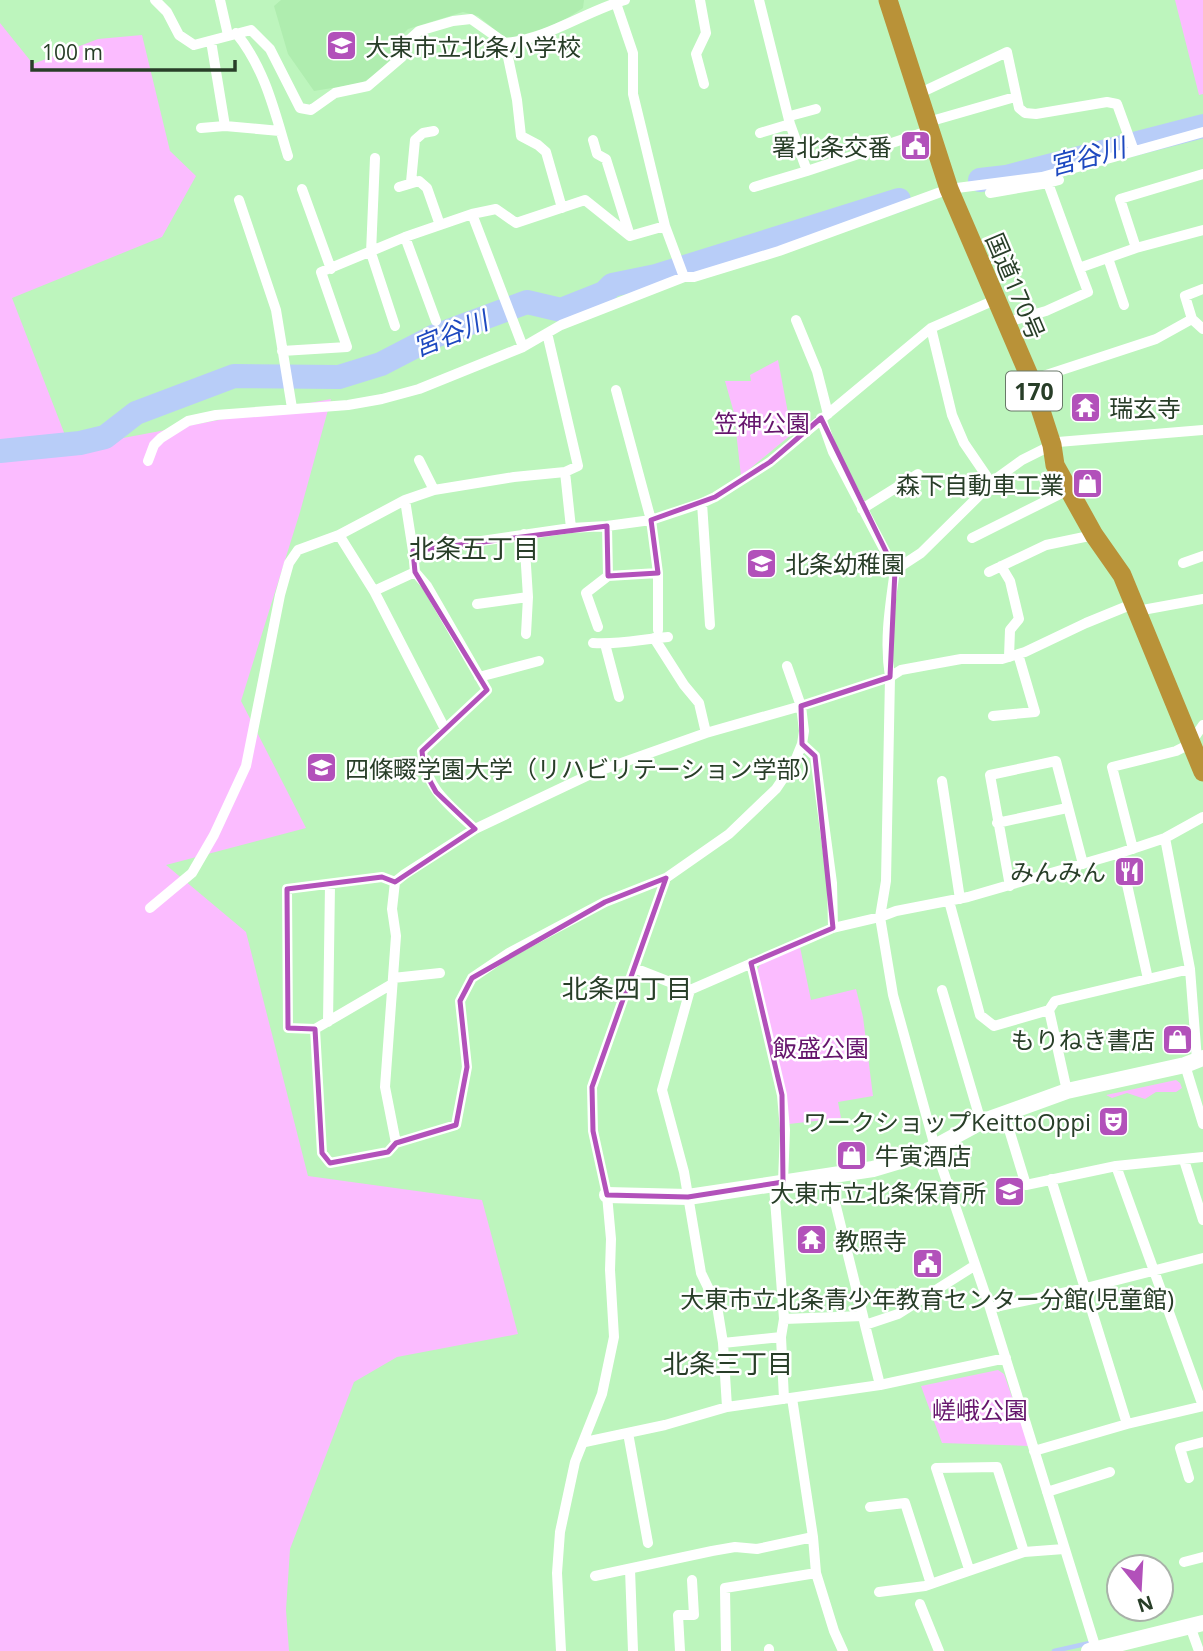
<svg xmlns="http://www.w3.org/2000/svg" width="1203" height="1651" font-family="'Open Sans','Noto Sans JP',sans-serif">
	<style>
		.built { fill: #afedaf }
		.green { fill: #fbbcff }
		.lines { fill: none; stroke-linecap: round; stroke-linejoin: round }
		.stream { stroke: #b8cdf8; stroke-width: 4.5 }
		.river { stroke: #b8cdf8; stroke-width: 24 }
		.street { stroke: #fff; stroke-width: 10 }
		.secondary { stroke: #fff; stroke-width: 16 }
		.highway { stroke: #b99238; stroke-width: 19 }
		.marked { fill: none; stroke: #b251ba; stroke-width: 5; stroke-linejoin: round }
		.labels { text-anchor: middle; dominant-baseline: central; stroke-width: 5; stroke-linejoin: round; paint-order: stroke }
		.shield { fill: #fff; stroke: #687868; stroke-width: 2 }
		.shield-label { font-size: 23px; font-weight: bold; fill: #283e28 }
		.poi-label { font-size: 24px; fill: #283e28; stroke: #fff; text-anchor: start }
		.street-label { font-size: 24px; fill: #283e28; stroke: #fff }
		.park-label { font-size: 24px; fill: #65156c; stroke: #fff }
		.water-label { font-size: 26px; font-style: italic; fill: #1e49c0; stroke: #fff }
		.neighbourhood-label { font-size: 26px; fill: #283e28; stroke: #fff }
	</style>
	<rect width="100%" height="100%" fill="#bdf5bd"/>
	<path class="built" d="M281,0H584L583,8L569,17L549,27L515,37H504L478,16L463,12L408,29L403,34L393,57L377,73L362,83L314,91L288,54L274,6Z"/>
	<path class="green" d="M1175,0H1203V94L1199,95Z
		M0,23L33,64L98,39L142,35L170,151L196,176L162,237L12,298L70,448L331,399L300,512L241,701L306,828L166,865L246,932L308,1176L482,1200L518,1334L397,1357L354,1382L290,1549L286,1610L289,1651H0Z
		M778,360L792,434L741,476L734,413L725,381H751L750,375Z
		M800,947L811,1000L856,989L863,1017L873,1096L838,1102L841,1118L789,1124L757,971L761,963Z
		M1176,1080L1180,1083L1182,1088L1176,1092H1156L1145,1099L1127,1093L1112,1098L1106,1095Z
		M998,1370L1004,1374L1029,1446L942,1443L921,1386Z"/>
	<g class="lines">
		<path class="stream" d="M1054,1651L1094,1642"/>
		<path class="river" d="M980,180L1006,177L1203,126
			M0,451L80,443L105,437L136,413L234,376L339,377L381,364L435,336L527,302L561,310L604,293L612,285L656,276L899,200"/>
		<path class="street" d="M155,0L167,12L179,35L194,45L251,30L270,49L300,108L311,110L335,93L368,86L402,57L408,41L419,31L453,21L471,19L505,43C548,39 584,12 625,0
			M220,0L228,35
			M700,0L706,33L696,54L704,84
			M759,0L790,124L807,171L931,130
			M616,3L633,53V94L665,226
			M236,33C265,68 275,113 288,156
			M211,41L225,126
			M505,43L517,100L521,136L538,145L546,152L562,208
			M918,94L1007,52L1019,108L1025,113L1036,114L1107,102L1117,104L1134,151
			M790,116L816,109
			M928,122L1015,97
			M201,128L225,126L280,131
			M760,133L790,124
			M593,140L597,154L606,159L630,236
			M375,158L371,253L395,326
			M1059,180L1048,183L1079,268
			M411,182L415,140L423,133L434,131
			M399,187L419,181L427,188L440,225
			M754,187L807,171
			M302,189L331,269
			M990,193L1048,183
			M239,200L276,310L292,408
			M472,214L496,209L516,223L585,200L630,236L665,226L684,277
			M405,237L436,321
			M1136,248L1120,199L1203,174
			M1108,258L1124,305
			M1203,289L1185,296L1192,319L1203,329
			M796,320L817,371L828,414
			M1007,322L1046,311L1088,292L1079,268L1136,248L1203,230
			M931,328L952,415L964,443L992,484
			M547,333L578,466L565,472
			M282,351L347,347L321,272L405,237L472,214L523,347
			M1031,380L1156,339L1192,319
			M616,390L651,520L658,573V630
			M821,418L833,452L895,570
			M419,460L434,490
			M148,461L154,445L161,438L188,421L216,415L348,405L382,399L419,389L523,347L561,325L684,277H694L779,251L949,189L1042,177L1203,132
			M405,500L413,551
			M702,503L710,625
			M862,509L918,474
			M607,526L608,576
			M524,534L528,597L526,634
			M339,535L374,591L415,572L413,551L571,528L607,526L651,520L702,503L715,497L770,462L931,328L995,300
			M972,538L1068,490
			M1183,563L1203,556
			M1001,566L1010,581L1019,619L1010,630L1009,657
			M415,572L427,586L487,690L422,751C426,789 448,804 475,829
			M989,572L1046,545L1094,535
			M374,591L445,729
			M477,604L528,597
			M1137,611L1203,599
			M598,627L586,593L608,576L658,573
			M654,638L684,685L699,703L706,733
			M593,643C618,645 642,639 668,637
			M605,644L619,697
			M479,677L539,661
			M993,716L1035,712L1018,654
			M802,744L815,756L832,883L833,928
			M942,781L960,899
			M997,823L1067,808
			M1165,838L1190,969L1197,1060
			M1133,849L1112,767L1176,751L1190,744L1203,725
			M1120,853L1148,979
			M1010,886L990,775L1056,761L1083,864
			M949,901L980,1015L994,1026L1049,1010L1067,1091
			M150,908L192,873L214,835L246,766L280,595L289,563L298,550L339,535L405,500L434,490L514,477L565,472L571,528
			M751,963L782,1095L785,1130L783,1182
			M634,968L690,990L833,928L880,917L886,881L890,677C884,641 890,606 895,570L921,553L997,478L1022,460L1058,442L1203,430
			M393,978L440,973
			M392,984L315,1029L288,1028L287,889L382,877L395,882
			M942,990L981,1122
			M1049,1010L1055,1001L1190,969
			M328,1022L330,885
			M315,1029L322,1153L330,1163L388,1152L396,1143L456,1125L467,1067L460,1001L472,978L509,953L605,902L666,878
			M1185,1065L1203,1124
			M1004,1113L1026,1185L1116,1166L1203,1157
			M396,1143L385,1087L396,936L392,909L395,882L405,874L475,829L593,773L706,733L801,706L890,677L901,670L939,663L961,659H1002L1025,652L1086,623L1135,603
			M1184,1160L1203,1220
			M1116,1166L1203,1406
			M828,1174L863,1316
			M1051,1179L1127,1424
			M774,1186L784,1319L781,1337L784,1399
			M990,1308L1086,1288L1203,1258
			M784,1319L863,1316L865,1325L898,1314L974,1266
			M865,1325L880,1385
			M723,1343L781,1337
			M792,1398L813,1537L816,1573L834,1631L843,1651
			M727,1407L880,1385L1006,1358
			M628,1433L648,1543
			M585,1442L665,1425L727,1407L723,1343L717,1306L701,1273L684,1172L662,1090L690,990
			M1034,1451L1127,1424L1203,1406
			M1189,1478L1180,1448L1203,1442
			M1047,1492L1110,1472
			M870,1507L905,1503L931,1584
			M1184,1562L1203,1557
			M630,1569L633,1651
			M969,1569L936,1468L997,1467L1024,1552
			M595,1576L712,1551L735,1547L757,1549L813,1537
			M879,1592L925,1586L1024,1552L1064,1549
			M920,1604L939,1651
			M1190,1626L1199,1651
			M769,1649V1651
			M1096,1649L990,1308L935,1147L893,995L880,917L896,911L968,897L1120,853L1165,838L1203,817
			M561,1651L557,1573L560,1532L575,1462L602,1394L614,1337L610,1270L611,1239L607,1195L593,1131L592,1087L666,878L729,834L776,789L795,761L802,744L804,731L801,706L787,666
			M680,1651L678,1615H694L692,1580
			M726,1651L725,1588L816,1573"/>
		<path class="secondary" d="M607,1195L688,1197L873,1169L920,1155L981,1122L1067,1091L1185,1065L1203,1058
			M1089,1651L1203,1623"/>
		<path class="highway" d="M888,0L949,189L1031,380L1052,445L1055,465L1094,535L1122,575L1203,772"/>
	</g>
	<path class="marked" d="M821,418L895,570L890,677L801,706L802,744L815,756L833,928L751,963L782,1095L783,1182L688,1197L607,1195L593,1131L592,1087L666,878L605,902L472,978L460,1001L467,1067L456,1125L396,1143L388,1152L330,1163L322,1153L315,1029L288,1028L287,889L382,877L395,882L475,829L436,792L424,770L422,751L487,690L415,572L413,551L607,526L608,576L658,573L651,520L715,497L770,462Z"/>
	<defs>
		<symbol id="school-square" viewBox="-11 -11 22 22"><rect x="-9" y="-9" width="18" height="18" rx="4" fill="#b251ba" stroke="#fff"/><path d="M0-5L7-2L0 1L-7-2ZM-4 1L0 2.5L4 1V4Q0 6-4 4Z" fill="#fff"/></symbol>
		<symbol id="civic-square" viewBox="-11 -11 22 22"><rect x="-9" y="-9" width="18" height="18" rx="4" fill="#b251ba" stroke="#fff"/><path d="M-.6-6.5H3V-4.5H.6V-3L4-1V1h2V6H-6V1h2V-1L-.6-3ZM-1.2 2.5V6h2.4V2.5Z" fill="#fff"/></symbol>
		<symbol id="temple-square" viewBox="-11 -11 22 22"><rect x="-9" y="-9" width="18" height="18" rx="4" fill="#b251ba" stroke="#fff"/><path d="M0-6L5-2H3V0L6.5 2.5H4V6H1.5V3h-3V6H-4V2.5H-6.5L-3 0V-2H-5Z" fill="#fff"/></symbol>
		<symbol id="shop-square" viewBox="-11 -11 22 22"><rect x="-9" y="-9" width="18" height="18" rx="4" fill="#b251ba" stroke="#fff"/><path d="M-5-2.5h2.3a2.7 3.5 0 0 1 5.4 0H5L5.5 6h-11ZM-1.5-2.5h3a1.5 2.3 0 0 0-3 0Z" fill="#fff"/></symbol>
		<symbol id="university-square" viewBox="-11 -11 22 22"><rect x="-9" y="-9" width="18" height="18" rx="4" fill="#b251ba" stroke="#fff"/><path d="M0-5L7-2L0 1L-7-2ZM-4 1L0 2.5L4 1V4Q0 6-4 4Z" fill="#fff"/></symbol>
		<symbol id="restaurant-square" viewBox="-11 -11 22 22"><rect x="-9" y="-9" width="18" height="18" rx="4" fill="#b251ba" stroke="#fff"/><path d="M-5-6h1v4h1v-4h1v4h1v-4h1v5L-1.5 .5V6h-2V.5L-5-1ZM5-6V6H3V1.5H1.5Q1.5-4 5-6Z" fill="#fff"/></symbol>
		<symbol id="theatre-square" viewBox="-11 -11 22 22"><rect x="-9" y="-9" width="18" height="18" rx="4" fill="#b251ba" stroke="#fff"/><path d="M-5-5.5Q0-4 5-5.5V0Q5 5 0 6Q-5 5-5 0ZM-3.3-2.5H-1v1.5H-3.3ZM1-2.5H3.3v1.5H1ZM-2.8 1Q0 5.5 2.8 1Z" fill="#fff"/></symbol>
	</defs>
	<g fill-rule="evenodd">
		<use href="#school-square" x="324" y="28" width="35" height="35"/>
		<use href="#civic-square" x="898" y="128" width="35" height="35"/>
		<use href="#temple-square" x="1068" y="390" width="35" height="35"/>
		<use href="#shop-square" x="1070" y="466" width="35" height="35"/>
		<use href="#school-square" x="744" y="546" width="35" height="35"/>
		<use href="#university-square" x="304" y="750" width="35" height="35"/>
		<use href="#restaurant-square" x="1112" y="854" width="35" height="35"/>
		<use href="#shop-square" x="1160" y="1022" width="35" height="35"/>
		<use href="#theatre-square" x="1096" y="1104" width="35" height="35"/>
		<use href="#shop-square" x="834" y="1138" width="35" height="35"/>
		<use href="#school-square" x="992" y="1174" width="35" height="35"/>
		<use href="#temple-square" x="794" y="1222" width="35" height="35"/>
		<use href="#civic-square" x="910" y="1246" width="35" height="35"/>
	</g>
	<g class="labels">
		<rect class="shield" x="1006" y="371.5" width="56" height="39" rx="5"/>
		<g class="shield-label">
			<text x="1034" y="391">170</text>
		</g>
		<g class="poi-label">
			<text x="365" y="46">大東市立北条小学校</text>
			<text x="892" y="146" text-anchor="end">署北条交番</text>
			<text x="1109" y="407">瑞玄寺</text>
			<text x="1064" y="484" text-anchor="end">森下自動車工業</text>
			<text x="785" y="563">北条幼稚園</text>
			<text x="345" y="768">四條畷学園大学（リハビリテーション学部）</text>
			<text x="1106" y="871" text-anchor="end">みんみん</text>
			<text x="1155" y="1039" text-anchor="end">もりねき書店</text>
			<text x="1091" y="1121" text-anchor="end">ワークショップKeittoOppi</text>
			<text x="875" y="1155">牛寅酒店</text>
			<text x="986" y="1192" text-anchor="end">大東市立北条保育所</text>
			<text x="835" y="1240">教照寺</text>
			<text x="927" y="1298" text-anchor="middle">大東市立北条青少年教育センター分館(児童館)</text>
		</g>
		<g class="street-label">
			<text transform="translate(1016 286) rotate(67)">国道170号</text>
		</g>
		<g class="park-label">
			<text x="762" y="422">笠神公園</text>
			<text x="821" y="1047">飯盛公園</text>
			<text x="980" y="1409">嵯峨公園</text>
		</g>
		<g class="water-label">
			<text transform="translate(1087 156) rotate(-15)">宮谷川</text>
			<text transform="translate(450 333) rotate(-22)">宮谷川</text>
		</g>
		<g class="neighbourhood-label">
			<text x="474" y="548">北条五丁目</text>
			<text x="627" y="988">北条四丁目</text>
			<text x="728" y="1363">北条三丁目</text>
		</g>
	</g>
	<g transform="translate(1140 1588) rotate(162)"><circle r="33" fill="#ffffff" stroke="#a9b2a9" stroke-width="2"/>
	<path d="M0-5L12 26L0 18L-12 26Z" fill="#b251ba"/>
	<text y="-10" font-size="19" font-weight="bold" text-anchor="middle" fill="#283e28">N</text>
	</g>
	<path d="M32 60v10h203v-10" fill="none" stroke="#283e28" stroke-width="3.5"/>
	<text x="42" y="60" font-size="21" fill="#283e28" stroke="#ffffff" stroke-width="5" paint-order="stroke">100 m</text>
</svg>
